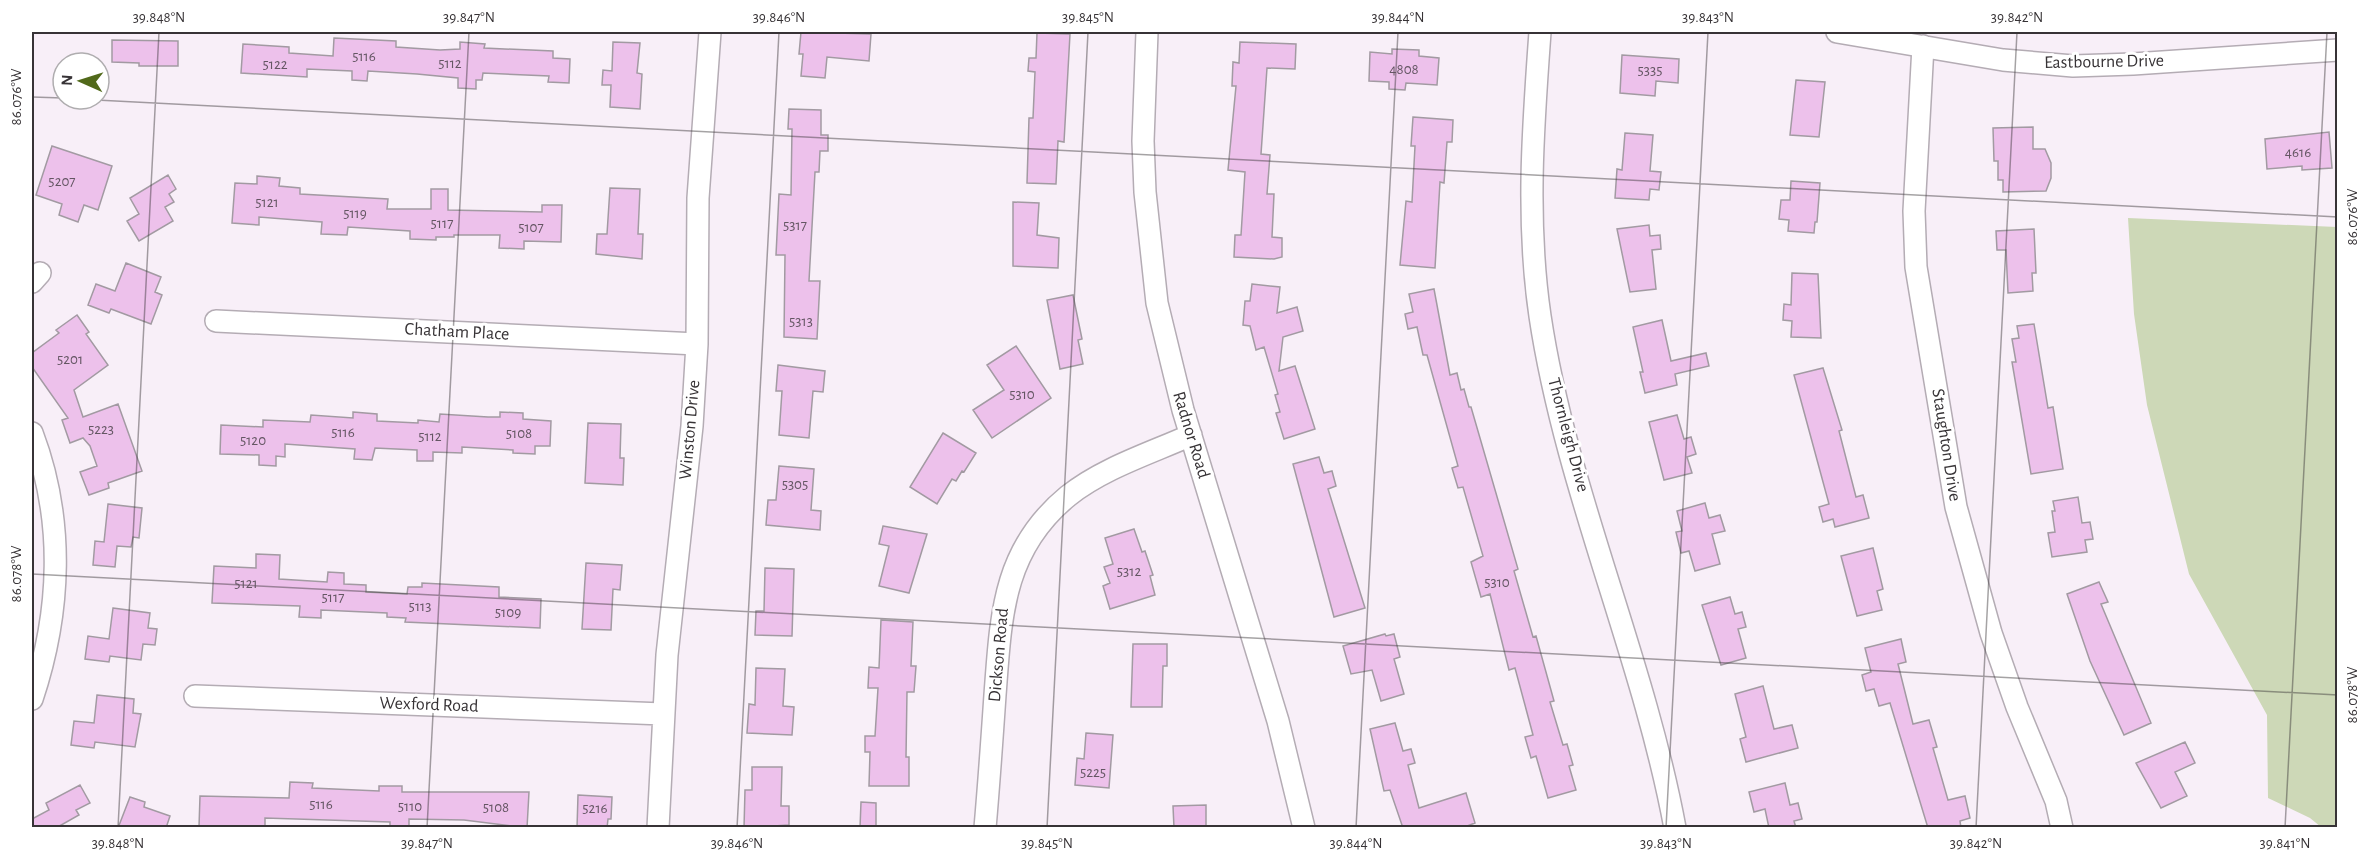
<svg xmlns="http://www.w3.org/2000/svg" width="2369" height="859" font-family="'Alegreya Sans',sans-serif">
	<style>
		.green { fill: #cdd8b7 }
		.building { fill: #edc1eb; stroke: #a29aa2; stroke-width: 1.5 }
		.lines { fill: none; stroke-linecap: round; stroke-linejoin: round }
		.street-casing { stroke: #b4acb4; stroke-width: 24 }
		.street { stroke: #fff; stroke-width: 21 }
		.ticks { fill: none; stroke: #373336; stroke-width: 1.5; stroke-opacity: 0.45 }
		.labels { text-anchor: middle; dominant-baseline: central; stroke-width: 6; stroke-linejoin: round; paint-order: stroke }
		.number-label { font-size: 15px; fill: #645663 }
		.street-label { font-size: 18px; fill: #373336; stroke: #fff }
		.neatline { fill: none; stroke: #373336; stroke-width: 2 }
		.ticks-label { font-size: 15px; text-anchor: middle; fill: #373336 }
	</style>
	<rect width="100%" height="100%" fill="#f8eff8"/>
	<path class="green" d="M2128,218L2337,227V827H2321L2310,818L2268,798L2267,715L2189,574L2147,405L2134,314Z"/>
	<path class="building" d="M801,32L871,34L869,61L827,57L825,78L801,76L803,54H799Z
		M1037,33L1070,34L1064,142L1058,141L1056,184L1027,183L1029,118H1033L1035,72L1028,71L1029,58H1036Z
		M334,38L396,41V47L440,50L460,49V42L485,44L484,48L553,51V58L570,59L569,83L548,82L549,76L483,73L482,80H476V89L458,88V78L417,74L368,71L367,81L352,80V71L307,69V77L241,73L243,44L289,47V53L333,56Z
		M112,40L178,41V66H139V63L112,62Z
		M613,42L640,43L637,73L642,74L640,109L610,107L611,85H602L603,70L612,71Z
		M1240,42L1296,44L1295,69L1267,68L1261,154L1270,155L1267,194H1274L1272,237L1282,238V257L1274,259L1234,257L1235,235H1241L1245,172L1228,170L1236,86H1232L1233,62L1239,63Z
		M1392,49L1419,50V56L1439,58L1437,85L1406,83L1405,90L1389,89V82L1369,81L1370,52L1392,54Z
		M1622,55L1679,59L1678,83L1656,81L1655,96L1620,93Z
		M1796,80L1825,82L1819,137L1790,135Z
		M789,109L821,110V135H828V151H820L819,172H815L809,281H820L817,339L784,337L785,255H776L779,194L791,195L792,129H788Z
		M1413,117L1453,120L1452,142H1447L1444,183L1440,182L1435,268L1400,265L1406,201L1412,202L1415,146H1411Z
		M2033,127V149H2045L2051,163V178L2046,191L2003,192V180H1998V161H1994L1993,128Z
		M2329,132L2332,168L2302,170V166L2267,169L2265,139Z
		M1625,133L1653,135L1650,171L1661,172L1659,190L1650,189L1649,200L1615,198L1617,169L1622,170Z
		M52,146L112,166L98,210L84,205L78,222L59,215L62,204L36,195Z
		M168,175L176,189L169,194L174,202L165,207L173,221L139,241L127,221L139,214L130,198Z
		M257,176L280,178L279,186L300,188V194L388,199L387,209H431V189H448V210L542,212V205H562L561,242L524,241V249L499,248L500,235H454V237H436V240L410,239V231L348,227L347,235L321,234L322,222L259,217V225L232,223L235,183L257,184Z
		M1791,181L1820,183L1817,222H1815L1814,233L1788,231L1789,220L1779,219L1781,200H1790Z
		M610,188L640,189L638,234H643L642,259L596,254L597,234H607Z
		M1013,202L1039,203L1037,235L1059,238L1058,268L1013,266Z
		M1649,225L1650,236L1660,235L1661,249L1652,250L1656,289L1630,292L1617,229Z
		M2034,229L2036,273H2032L2033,291L2008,293L2006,250H1997L1996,231Z
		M126,263L161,277L155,292L162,295L151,324L111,309L109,313L88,305L96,284L115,291Z
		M1792,273L1818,274L1821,338L1791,337L1792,321L1783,320L1784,304L1791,305Z
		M1252,284L1280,287L1277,313L1297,307L1303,331L1283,337L1279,371L1295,366L1315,429L1284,439L1276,413L1280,412L1275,395L1278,394L1264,347L1256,350L1250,326L1243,325L1245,301H1250Z
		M1434,289L1450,375L1457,373L1461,390L1464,389L1469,407H1471L1518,569L1514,571L1533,637L1536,636L1554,701L1550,702L1563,745L1567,744L1573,765L1569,766L1576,790L1548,798L1536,756L1531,758L1525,737L1533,735L1515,668L1509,670L1490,594L1481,597L1471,562L1483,556L1463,487L1458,488L1452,468L1458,466L1427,355H1423L1417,327L1408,329L1405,314L1413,312L1409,294Z
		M1073,295L1082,339L1078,340L1083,364L1060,369L1047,300Z
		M77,315L89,332L86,334L108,365L74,390L83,417L118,404L142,471L108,483L109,488L89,495L80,472L97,466L90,446L83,438L70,443L62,420L68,418L32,367V353L59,333L56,330Z
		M1662,320L1671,361L1706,353L1709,366L1675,374L1677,385L1645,393L1640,372H1643L1633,327Z
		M2034,324L2048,408L2053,407L2063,469L2031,474L2012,362H2016L2012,339L2019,338L2017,326Z
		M1016,346L1051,398L992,438L973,410L1004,390L987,365Z
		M778,365L825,371L823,392L813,391L809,438L779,435L782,391H776Z
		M1823,368L1842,430L1839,431L1856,497L1863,495L1869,518L1835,527L1833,519L1823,522L1819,507L1829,504L1794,375Z
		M353,412L377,414V421L418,423V420L439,422L440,414L488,417H500V412L523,413V419L551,421L550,446H535V454L513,453V450L462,447V453L433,452V461H417V450L375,448L372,460L354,459L355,449L285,444V457L276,456V466L259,465V455L220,454L221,425L263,427V420L310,422L311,415L353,418Z
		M1677,415L1684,439L1691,437L1696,454L1687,457L1692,473L1664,480L1649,422Z
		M588,423L621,424L620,458H624L623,485L585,483Z
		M943,433L976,453L964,472L962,471L956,481L952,479L937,504L910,487Z
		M1319,457L1324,473L1332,471L1336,486L1328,489L1365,608L1334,617L1293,464Z
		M779,466L814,469L811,510L821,511L820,530L766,525L768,500H776Z
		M2078,497L2082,523L2090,522L2093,539L2085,540L2087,552L2052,557L2048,533L2055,532L2052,511H2055L2053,501Z
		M1705,503L1709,518L1720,515L1725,531L1712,534L1720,564L1695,571L1689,551L1681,553L1676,532L1682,531L1677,511Z
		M108,504L142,508L139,538L133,537L131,547L117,546L115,567L93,565L95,541L104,542Z
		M883,526L927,534L909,593L879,586L889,546L879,544Z
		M1134,529L1142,552L1145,551L1153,575L1150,576L1155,595L1110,609L1103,586L1110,583L1104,567L1113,564L1105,538Z
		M1873,548L1883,589L1877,591L1882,610L1857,616L1841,556Z
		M256,554L280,555L279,579L327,582L328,572L344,573V584L366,585V592L407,594L408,587H422V583L499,587V597L541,599L540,628L405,622L406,618L387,617V613L321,610V618L299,617L300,606L212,603L214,566L256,568Z
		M586,563L622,565L620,590L613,589L611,630L582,629Z
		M765,568L794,569L792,636L755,635L756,611H764Z
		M2099,582L2108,602L2101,604L2151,723L2124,735L2090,661L2067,594Z
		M1730,597L1735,614L1742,612L1746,627L1738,629L1746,658L1721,665L1702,605Z
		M113,608L150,613L148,628L157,629L155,645L143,644L141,660L110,656L109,662L85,659L88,636L109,639Z
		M881,620L913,622L911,666H916L914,692H907L906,757H909V786H869L870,752H865V736H875L878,688H868L869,667L879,668Z
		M1385,634L1386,636L1394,634L1400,657L1394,659L1404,694L1381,701L1372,670L1351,674L1343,646Z
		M1901,639L1906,662L1898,664L1913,724L1929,720L1937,747L1933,748L1948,800L1965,796L1970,818L1960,821L1961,828H1928L1890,703L1879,706L1874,689L1866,691L1862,675L1871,672L1865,648Z
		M1133,644H1167V666H1163L1162,707H1131Z
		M756,668L785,669L783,706L794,707L792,735L747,733L749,704L755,705Z
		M1763,686L1774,729L1792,725L1798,748L1746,762L1740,739L1746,737L1735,694Z
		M97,695L134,699L133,713L141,714L135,747L95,742L94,748L71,745L74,721L94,723Z
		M1395,723L1403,751L1411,749L1415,763L1408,765L1419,808L1466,793L1475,823L1462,828H1403L1390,790L1384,791L1370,729Z
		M1086,733L1113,735L1109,788L1075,785L1077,758L1084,759Z
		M2185,742L2195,763L2175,772L2187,796L2161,808L2136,763Z
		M752,767H782L781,806H789V825L744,828L745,790H752Z
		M290,782L313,783L312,788L379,791V786H402V792H529L527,828L464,820L409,819V828H390V822L265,818V828L199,827L200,796L289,798Z
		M1785,783L1790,805L1798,803L1802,819L1794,821L1796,828H1769L1765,809L1754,812L1749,792Z
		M80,785L90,803L76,810L79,815L56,828H32V819L49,810L46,803Z
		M578,795L612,797L611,819H608L607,828H577Z
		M130,797L145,802L144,807L170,816L166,828H118Z
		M861,802L876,803V828H860Z
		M1206,805V828H1174L1173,806Z"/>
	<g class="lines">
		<defs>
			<path id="street" d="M1147,32L1143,141L1145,192L1157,303L1183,410L1278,721L1304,828
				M1540,32C1533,127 1526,221 1540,316C1566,490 1643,655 1675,828
				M1837,32L2003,60L2073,66L2133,64L2338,50
				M1923,46L1914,211L1916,267L1956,507L1991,633L2017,707L2056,801L2062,828
				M32,282L40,273
				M216,321L697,344
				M32,433C65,520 61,612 32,699
				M195,696L663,714
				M658,828L667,655L692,426L697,344L698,198L710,32
				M985,828C989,783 992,739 995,695C1001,617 1002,550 1068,496C1103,468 1151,453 1191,435"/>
		</defs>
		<use href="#street" class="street-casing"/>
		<use href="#street" class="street"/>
	</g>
	<path class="ticks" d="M32,97L63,98M77,99L2338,217M32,574L2338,695M118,828L159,32M427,828L469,32M737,828L779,32M1047,828L1088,32M1356,828L1398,32M1666,828L1708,32M1976,828L2017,32M2285,828L2327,32"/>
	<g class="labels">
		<g class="number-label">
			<text x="364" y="56">5116</text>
			<text x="450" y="63">5112</text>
			<text x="275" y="64">5122</text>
			<text x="1404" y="69">4808</text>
			<text x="1650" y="70">5335</text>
			<text x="2298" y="152">4616</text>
			<text x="62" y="181">5207</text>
			<text x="267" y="202">5121</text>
			<text x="355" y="213">5119</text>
			<text x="442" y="223">5117</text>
			<text x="795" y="225">5317</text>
			<text x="531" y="227">5107</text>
			<text x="801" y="321">5313</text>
			<text x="70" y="359">5201</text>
			<text x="1022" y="394">5310</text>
			<text x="101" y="429">5223</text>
			<text x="343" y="432">5116</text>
			<text x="519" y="433">5108</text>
			<text x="430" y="436">5112</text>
			<text x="253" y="440">5120</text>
			<text x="795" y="484">5305</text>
			<text x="1129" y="571">5312</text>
			<text x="1497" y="582">5310</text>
			<text x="246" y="583">5121</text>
			<text x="333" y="597">5117</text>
			<text x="420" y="606">5113</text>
			<text x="508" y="612">5109</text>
			<text x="1093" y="772">5225</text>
			<text x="321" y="804">5116</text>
			<text x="410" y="806">5110</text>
			<text x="496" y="807">5108</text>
			<text x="595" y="808">5216</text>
		</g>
		<g class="street-label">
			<text transform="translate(2104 62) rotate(-1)">Eastbourne Drive</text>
			<text transform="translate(457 332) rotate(3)">Chatham Place</text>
			<text transform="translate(690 430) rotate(-85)">Winston Drive</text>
			<text transform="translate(1191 435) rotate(73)">Radnor Road</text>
			<text transform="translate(1568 435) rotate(75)">Thornleigh Drive</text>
			<text transform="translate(1946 445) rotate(81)">Staughton Drive</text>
			<text transform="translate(999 655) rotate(-85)">Dickson Road</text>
			<text transform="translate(429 705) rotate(2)">Wexford Road</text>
		</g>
	</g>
	<rect width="2369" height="859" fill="none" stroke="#ffffff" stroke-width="66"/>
	<g transform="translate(81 81) rotate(273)"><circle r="28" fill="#ffffff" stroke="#afadaf" stroke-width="1.5"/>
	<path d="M0-4.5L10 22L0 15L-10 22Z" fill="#51691a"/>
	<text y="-9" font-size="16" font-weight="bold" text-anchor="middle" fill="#373336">N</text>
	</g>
	<rect x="33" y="33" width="2303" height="793" class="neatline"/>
	<g class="ticks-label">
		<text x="159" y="22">39.848°N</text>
		<text x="469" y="22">39.847°N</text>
		<text x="779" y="22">39.846°N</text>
		<text x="1088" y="22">39.845°N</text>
		<text x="1398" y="22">39.844°N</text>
		<text x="1708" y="22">39.843°N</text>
		<text x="2017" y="22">39.842°N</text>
		<text transform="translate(16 97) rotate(-90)" y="5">86.076°W</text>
		<text transform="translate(2352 217) rotate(-90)" y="5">86.076°W</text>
		<text transform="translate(16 574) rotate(-90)" y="5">86.078°W</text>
		<text transform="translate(2352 695) rotate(-90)" y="5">86.078°W</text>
		<text x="118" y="848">39.848°N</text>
		<text x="427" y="848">39.847°N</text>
		<text x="737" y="848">39.846°N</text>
		<text x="1047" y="848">39.845°N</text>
		<text x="1356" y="848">39.844°N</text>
		<text x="1666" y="848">39.843°N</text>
		<text x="1976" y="848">39.842°N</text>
		<text x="2285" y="848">39.841°N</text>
	</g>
</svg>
